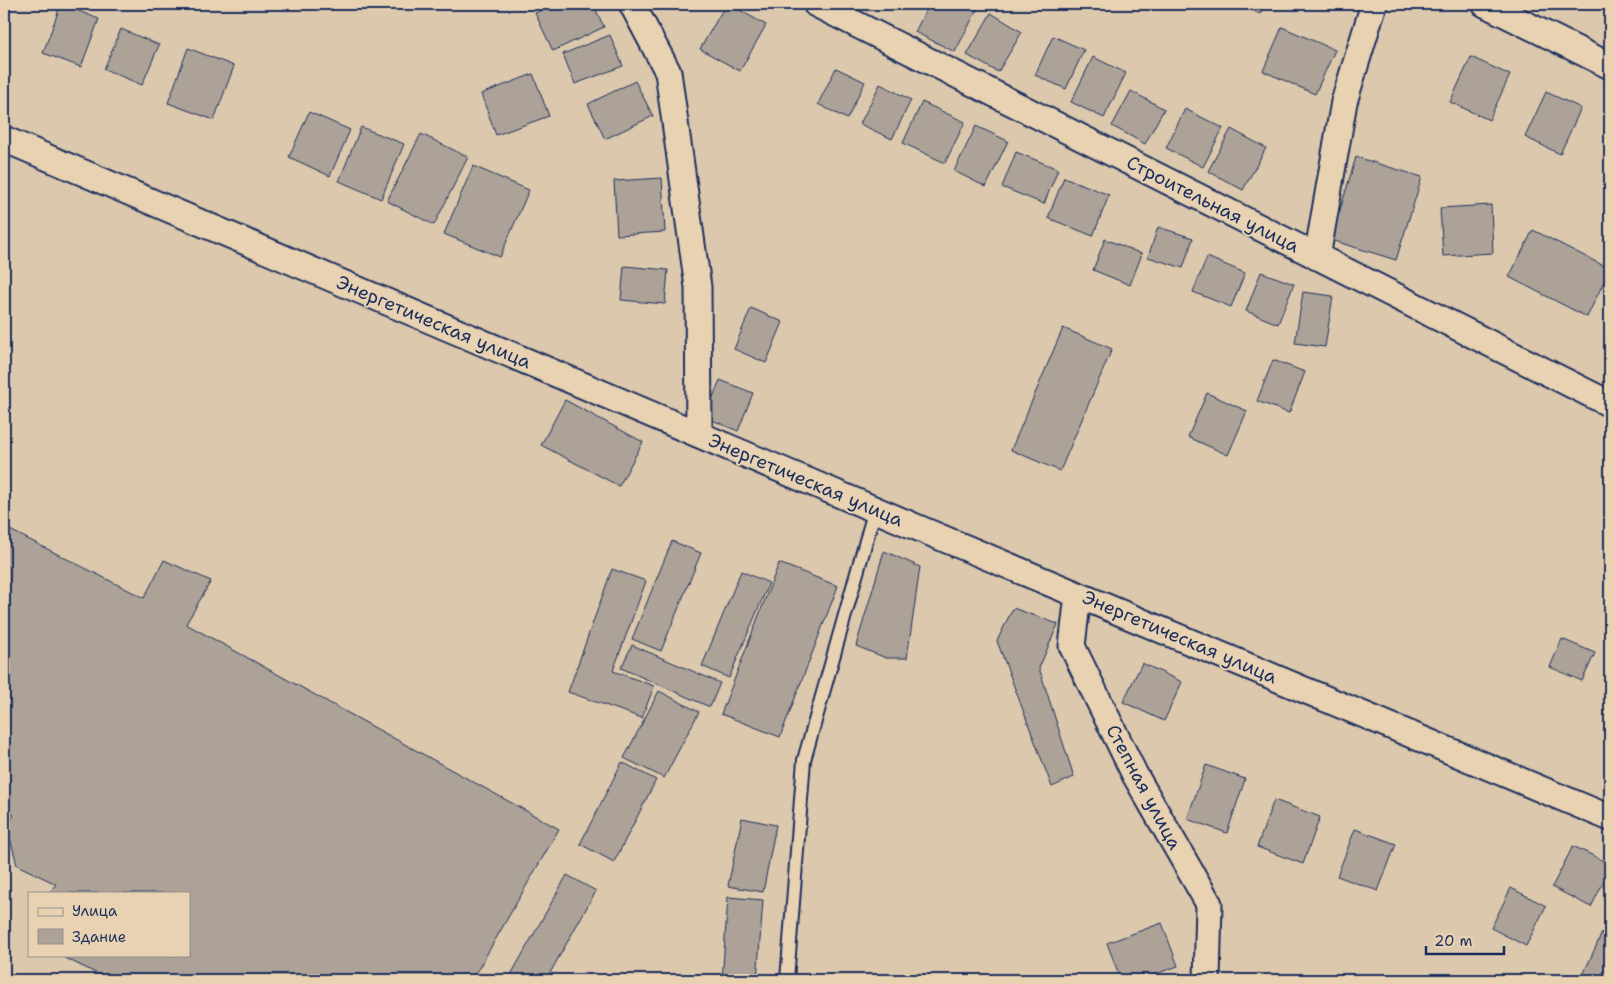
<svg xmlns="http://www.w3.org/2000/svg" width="1614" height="984" font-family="'Shantell Sans',sans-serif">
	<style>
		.building { fill: #aca298; stroke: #1b2f5e }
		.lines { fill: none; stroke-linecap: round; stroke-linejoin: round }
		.lane-casing { stroke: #1b2f5e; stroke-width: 16 }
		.street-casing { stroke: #1b2f5e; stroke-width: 29 }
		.lane { stroke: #e8d2b1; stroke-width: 12 }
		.street { stroke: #e8d2b1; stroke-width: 25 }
		.labels { text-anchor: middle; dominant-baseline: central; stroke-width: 4; stroke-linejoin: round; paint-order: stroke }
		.street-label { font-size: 19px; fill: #1b2f5e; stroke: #e8d2b1 }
	</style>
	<rect width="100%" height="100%" fill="#dcc8ac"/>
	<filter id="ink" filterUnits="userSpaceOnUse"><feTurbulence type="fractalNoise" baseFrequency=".02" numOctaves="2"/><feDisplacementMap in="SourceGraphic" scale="10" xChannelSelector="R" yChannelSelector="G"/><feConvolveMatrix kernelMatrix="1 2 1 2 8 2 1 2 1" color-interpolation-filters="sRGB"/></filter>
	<g filter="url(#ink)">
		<path class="building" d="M61,4L99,19L81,67L43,53Z
			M555,4H593L604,27L553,51L535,13Z
			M726,4H729L766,25L740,71L700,49Z
			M929,4H980L955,52L915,32Z
			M1240,4H1265L1260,14Z
			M991,13L1022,32L998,72L967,55Z
			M1282,27L1335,50L1315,94L1263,71Z
			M121,29L159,45L142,85L104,69Z
			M610,35L623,66L575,84L563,54Z
			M1053,36L1084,50L1066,89L1035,75Z
			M188,48L234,66L214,120L168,103Z
			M1093,57L1126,73L1104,118L1071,102Z
			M1471,57L1510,75L1489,120L1450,102Z
			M836,68L865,82L847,119L818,104Z
			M533,74L549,116L496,135L481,94Z
			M635,81L653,116L605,139L588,104Z
			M880,84L911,100L892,139L860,124Z
			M1131,91L1164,109L1145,144L1112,126Z
			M1546,92L1581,108L1560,154L1525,137Z
			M922,102L965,122L945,163L903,143Z
			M1185,109L1223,128L1203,167L1166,148Z
			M309,112L350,130L330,176L289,157Z
			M976,126L1008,141L986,187L954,171Z
			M361,127L404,144L381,199L339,181Z
			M1231,129L1266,148L1243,190L1208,171Z
			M421,134L468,157L434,225L387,201Z
			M1016,152L1058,169L1044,204L1002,187Z
			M1356,157L1422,177L1396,260L1331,240Z
			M473,166L529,190L500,257L444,234Z
			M1610,168V179L1605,177Z
			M1064,177L1109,195L1093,236L1048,218Z
			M662,178L665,232L617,235L614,181Z
			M1491,205L1493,253L1443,256L1440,208Z
			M1158,227L1193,238L1183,268L1148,257Z
			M1533,230L1610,269L1587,317L1509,277Z
			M1105,239L1142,254L1130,285L1093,270Z
			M1207,257L1245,273L1231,307L1193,292Z
			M624,266L668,270L665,304L621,300Z
			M1261,272L1294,284L1278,324L1246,311Z
			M1303,292L1333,296L1325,347L1295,343Z
			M751,308L783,322L766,363L734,349Z
			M1063,328L1112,349L1060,471L1011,450Z
			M1273,360L1305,372L1289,413L1257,401Z
			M720,380L753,393L738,431L705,417Z
			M1207,393L1247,411L1228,455L1188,437Z
			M565,400L643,442L619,486L541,445Z
			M4,527L144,598L164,560L211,581L186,624L559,829L472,980H110L59,955H189V893H49L56,884L17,865L7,826L14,815L4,808Z
			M672,541L701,553L661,651L632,639Z
			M884,551L920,567L907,658H886L856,646Z
			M779,563L838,586L780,737L721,714Z
			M612,569L646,581L613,671L654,686L642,718L568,692Z
			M741,571L769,583L729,678L702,666Z
			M1013,608L1058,624L1039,668L1074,777L1052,787L997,641Z
			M1562,639L1595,653L1582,681L1550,667Z
			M632,645L720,683L710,707L621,668Z
			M1142,663L1182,682L1164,721L1123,702Z
			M659,691L699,712L664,778L624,758Z
			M622,762L656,780L614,862L580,844Z
			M1206,765L1245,779L1227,833L1187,819Z
			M1274,800L1320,817L1303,864L1257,847Z
			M742,818L776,825L763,892L728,886Z
			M1355,829L1396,844L1378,891L1337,876Z
			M1573,846L1610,864V869L1591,907L1552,887Z
			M567,875L596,891L546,980H508Z
			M1511,888L1546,906L1526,946L1491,928Z
			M728,897L763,900L757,980H722Z
			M1162,923L1178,966L1139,980H1121L1107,943Z
			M1602,933L1610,936V980H1594L1583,975Z"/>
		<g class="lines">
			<defs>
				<path id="lane" d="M787,980L804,760L875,509"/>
				<path id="street" d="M632,4L668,72L698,287L699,434
					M816,4L1610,404
					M1485,4L1610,66
					M4,139L923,530L1610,818
					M1317,257L1344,102L1374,4
					M1078,595L1072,646L1135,775L1209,904L1207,980"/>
			</defs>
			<use href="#lane" class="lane-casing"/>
			<use href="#street" class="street-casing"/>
			<use href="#lane" class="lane"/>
			<use href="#street" class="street"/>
		</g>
	</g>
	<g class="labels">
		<g class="street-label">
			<text transform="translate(1213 204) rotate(27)">Строительная улица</text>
			<text transform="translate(434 322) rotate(23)">Энергетическая улица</text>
			<text transform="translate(806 480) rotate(23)">Энергетическая улица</text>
			<text transform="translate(1180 637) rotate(23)">Энергетическая улица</text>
			<text transform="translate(1144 787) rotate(62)">Степная улица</text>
		</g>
	</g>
	<rect width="1614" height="984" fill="none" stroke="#e8d2b1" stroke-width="20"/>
	<rect x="10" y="10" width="1594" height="964" fill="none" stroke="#1b2f5e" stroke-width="2" filter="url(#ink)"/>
	<rect x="28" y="892" width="162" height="65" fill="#e8d2b1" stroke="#969190"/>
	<rect x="38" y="908" width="25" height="8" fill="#e8d2b1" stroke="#969190"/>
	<text x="72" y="916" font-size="15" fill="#1b2f5e">Улица</text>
	<rect x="38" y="929" width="25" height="15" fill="#aca298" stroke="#969190"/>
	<text x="72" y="942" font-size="15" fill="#1b2f5e">Здание</text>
	<path d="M1426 946v8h78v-8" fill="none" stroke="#1b2f5e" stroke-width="2.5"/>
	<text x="1434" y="946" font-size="15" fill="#1b2f5e" stroke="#e8d2b1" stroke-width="4" paint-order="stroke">20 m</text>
</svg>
